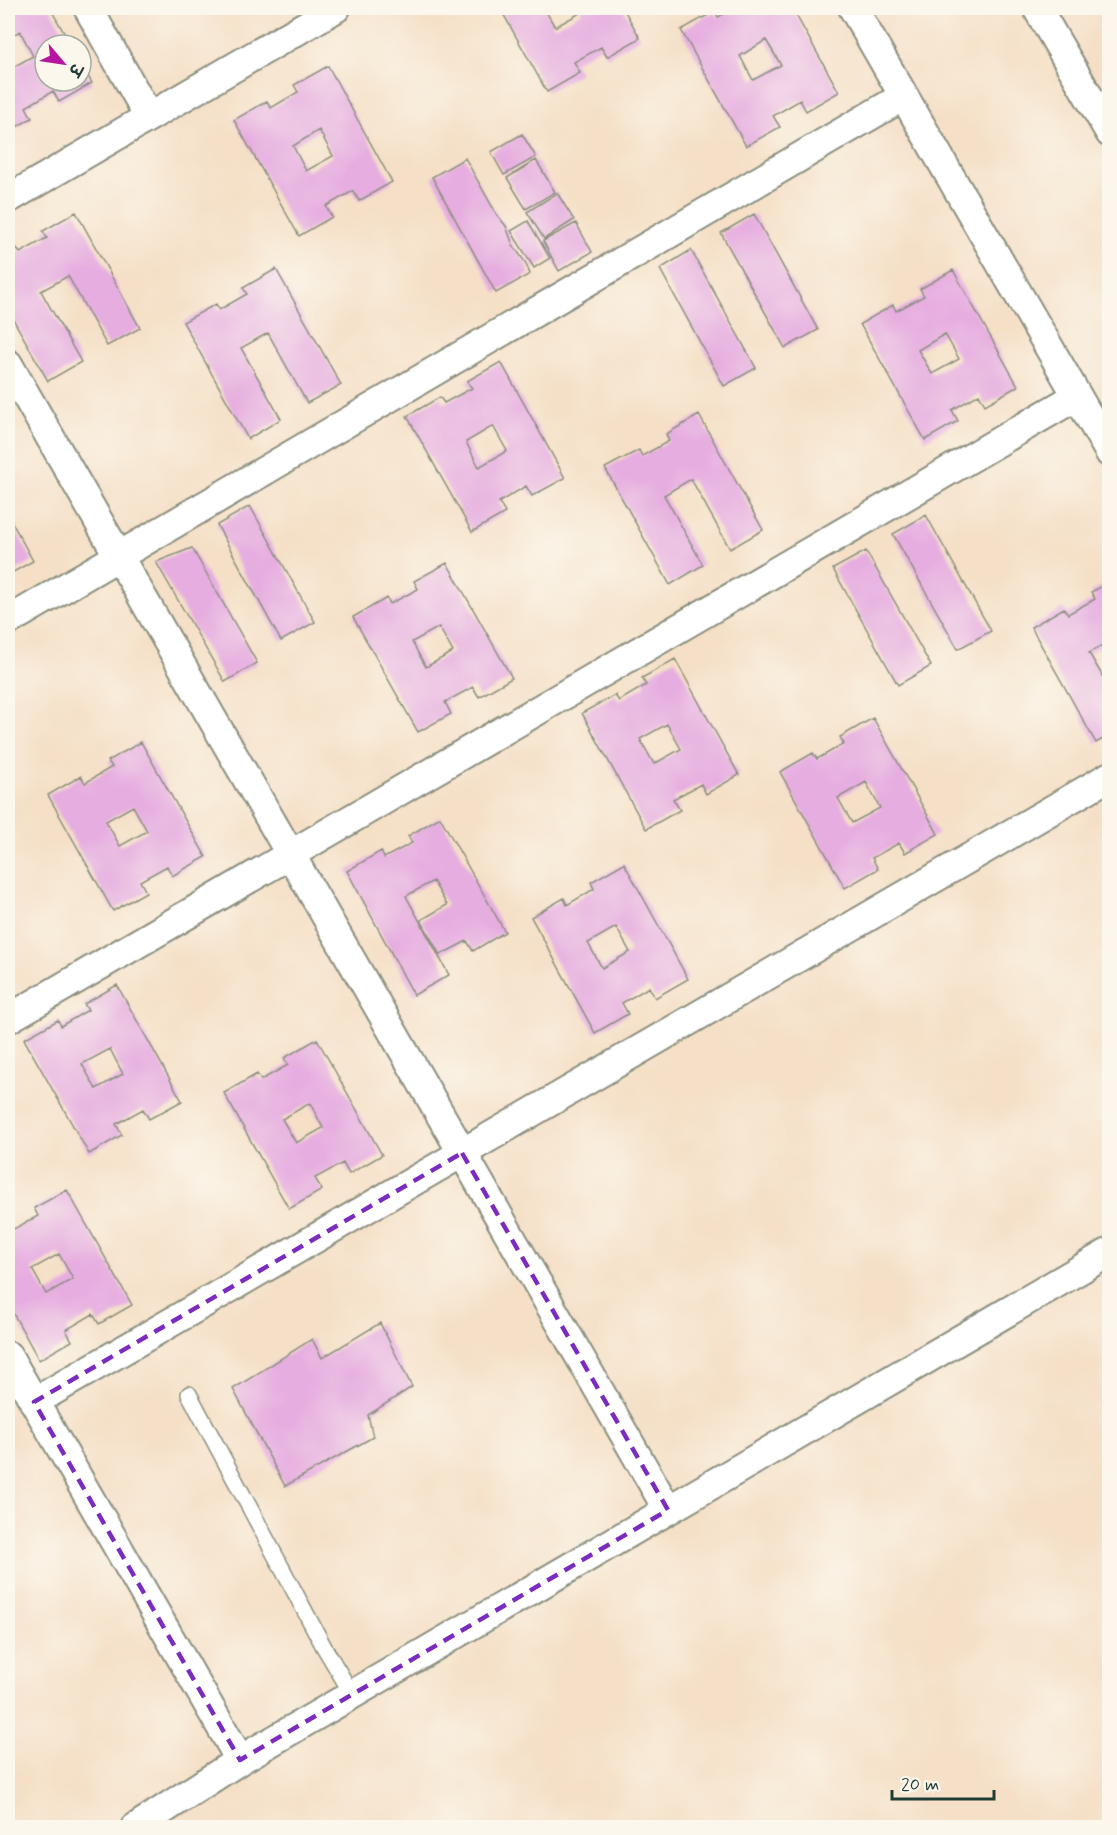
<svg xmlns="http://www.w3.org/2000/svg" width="1117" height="1835" font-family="Mynerve,'Playpen Sans Deva',sans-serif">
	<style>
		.building { fill: #e6ade0; fill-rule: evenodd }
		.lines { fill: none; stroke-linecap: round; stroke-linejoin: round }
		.service-casing { stroke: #8a8e7e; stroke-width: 18 }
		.minor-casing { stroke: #8a8e7e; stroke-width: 32 }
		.service { stroke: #fff; stroke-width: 15 }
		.minor { stroke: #fff; stroke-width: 28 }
		.marked { fill: none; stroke: #7b2cbf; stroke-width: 4.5; stroke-dasharray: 12 8; stroke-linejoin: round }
	</style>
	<rect width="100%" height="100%" fill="#fbf7ec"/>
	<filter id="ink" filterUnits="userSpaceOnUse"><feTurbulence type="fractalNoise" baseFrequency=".0167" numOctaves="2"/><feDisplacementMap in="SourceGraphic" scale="12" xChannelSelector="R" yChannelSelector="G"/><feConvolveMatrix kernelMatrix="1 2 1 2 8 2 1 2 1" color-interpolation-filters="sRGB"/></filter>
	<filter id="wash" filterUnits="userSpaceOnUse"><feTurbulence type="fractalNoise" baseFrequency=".008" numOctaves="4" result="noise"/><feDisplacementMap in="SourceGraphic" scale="24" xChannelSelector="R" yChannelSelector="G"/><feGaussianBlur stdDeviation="1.35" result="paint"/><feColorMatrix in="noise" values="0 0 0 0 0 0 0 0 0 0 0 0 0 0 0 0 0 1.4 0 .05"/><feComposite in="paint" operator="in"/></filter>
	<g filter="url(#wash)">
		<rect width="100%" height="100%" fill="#f5e0c7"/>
		<g id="blocks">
			<path class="building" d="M8,8H50L71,45H45V81H81V64L92,83L59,102L53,91L26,107L32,118L8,132V70L33,56L20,31L8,38Z
				M500,8H544L555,27L582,12L579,8H623L640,38L607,57L601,47L574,62L580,73L547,92Z
				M736,8H792L839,92L806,111L800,100L773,116L780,127L746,146L681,30L715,11L718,17ZM766,40L781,65L753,80L740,56Z
				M328,66L392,182L359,201L353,191L326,206L332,217L299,236L234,120L267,101L271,108L298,92L294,85ZM319,130L333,156L306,171L293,146Z
				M522,134L536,157L504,175L491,152Z
				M465,158L497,215L506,226L513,245L525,262L530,274L496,293L432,177Z
				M536,160L555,192L526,209L507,178Z
				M557,193L574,220L544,239L527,212Z
				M76,212L140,328L107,346L68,276L41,291L81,362L48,381L8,310V252L16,247L20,253L47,238L43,231Z
				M754,214L818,330L785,348L721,233Z
				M528,221L550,258L534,268L511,231Z
				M576,223L592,252L559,271L543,241Z
				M691,250L756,368L724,386L660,269Z
				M276,269L341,385L307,403L268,333L241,348L281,419L248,439L183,322L216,304L219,310L247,294L243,288Z
				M953,270L1018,386L985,405L979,394L952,410L958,421L925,440L860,324L893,305L896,311L924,296L920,289ZM945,334L959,359L932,374L918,350Z
				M501,362L565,478L532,496L526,486L499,502L505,513L472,532L407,416L440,397L444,403L472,388L467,381ZM493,426L507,451L479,467L466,442Z
				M699,415L763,530L730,549L691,479L664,495L703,565L670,585L605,468L639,450L642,456L669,441L666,434Z
				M250,506L315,622L281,641L217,525Z
				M8,515L33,561L8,575Z
				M926,515L991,631L958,649L893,534Z
				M192,548L257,663L225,682L156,562Z
				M866,551L931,666L898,685L833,569Z
				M447,563L512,678L479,697L473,687L445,702L451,714L418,732L353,617L387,598L390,604L418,589L414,581ZM439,627L453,652L426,667L412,642Z
				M1110,582V641L1089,653L1103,677L1110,674V735L1096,743L1031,627L1064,608L1068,614L1095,599L1091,592Z
				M675,659L739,775L706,794L701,784L673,799L680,810L646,829L582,713L615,695L619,701L646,685L642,678ZM667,724L681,749L654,764L640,739Z
				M873,718L938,834L905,853L899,843L872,858L878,869L845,888L780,772L813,753L817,759L844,744L840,737ZM866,782L880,808L852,823L838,798Z
				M141,742L206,857L172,876L167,866L140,881L146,892L113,911L48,795L81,776L85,783L112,767L108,761ZM133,806L147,831L120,846L106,821Z
				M440,817L505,932L473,951L467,941L440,955L421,920L447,905L433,881L406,896L449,975L414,995L347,871L381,851L384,858L412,843L408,836Z
				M624,863L688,979L655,998L649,987L622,1003L628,1014L595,1033L531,917L564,898L567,905L594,889L591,882ZM616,927L630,952L602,968L588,943Z
				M117,985L182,1101L149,1119L143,1109L116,1124L122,1135L89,1154L24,1039L58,1020L61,1026L88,1010L84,1004ZM110,1049L123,1074L96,1089L82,1064Z
				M317,1039L382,1155L349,1174L343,1163L315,1178L322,1190L289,1209L224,1093L257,1074L261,1080L288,1065L284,1058ZM310,1103L323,1128L296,1143L282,1119Z
				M67,1190L132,1305L99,1324L93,1314L66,1330L72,1341L39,1360L8,1304V1226L10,1231L38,1216L34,1208ZM59,1254L73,1279L46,1294L32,1269Z
				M380,1323L412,1387L368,1415L373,1437L285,1486L233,1389L312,1339L322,1358Z"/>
		</g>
	</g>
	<g filter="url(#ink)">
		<use href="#blocks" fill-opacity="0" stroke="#8a8e7e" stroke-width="1.5"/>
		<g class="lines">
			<defs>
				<path id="service" d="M189,1394L324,1647L352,1694"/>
				<path id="minor" d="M88,8L149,117
					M853,8L1110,453
					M1037,8L1110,133
					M8,199L336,8
					M8,364L668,1510
					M8,621L904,96
					M8,1019L1077,396
					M8,1356L240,1760
					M34,1402L1110,776
					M135,1828L240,1760L1110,1252"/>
			</defs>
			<use href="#service" class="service-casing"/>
			<use href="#minor" class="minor-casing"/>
			<use href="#service" class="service"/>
			<use href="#minor" class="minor"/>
		</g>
	</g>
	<path class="marked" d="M462,1153L668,1510L240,1760L34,1402Z"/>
	<rect width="1117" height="1835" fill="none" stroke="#fbf7ec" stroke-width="30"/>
	<g transform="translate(63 63) rotate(119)"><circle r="28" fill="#fbf7ec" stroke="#a3ada2" stroke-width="1.5"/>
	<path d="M0-4.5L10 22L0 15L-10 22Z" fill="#b5179e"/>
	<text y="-9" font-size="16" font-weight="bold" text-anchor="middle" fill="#1f3d34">उ</text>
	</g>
	<path d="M892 1790v9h102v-9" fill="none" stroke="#1f3d34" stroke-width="3"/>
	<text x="901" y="1790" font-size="18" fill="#1f3d34" stroke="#fbf7ec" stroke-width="4.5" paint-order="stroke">20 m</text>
</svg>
